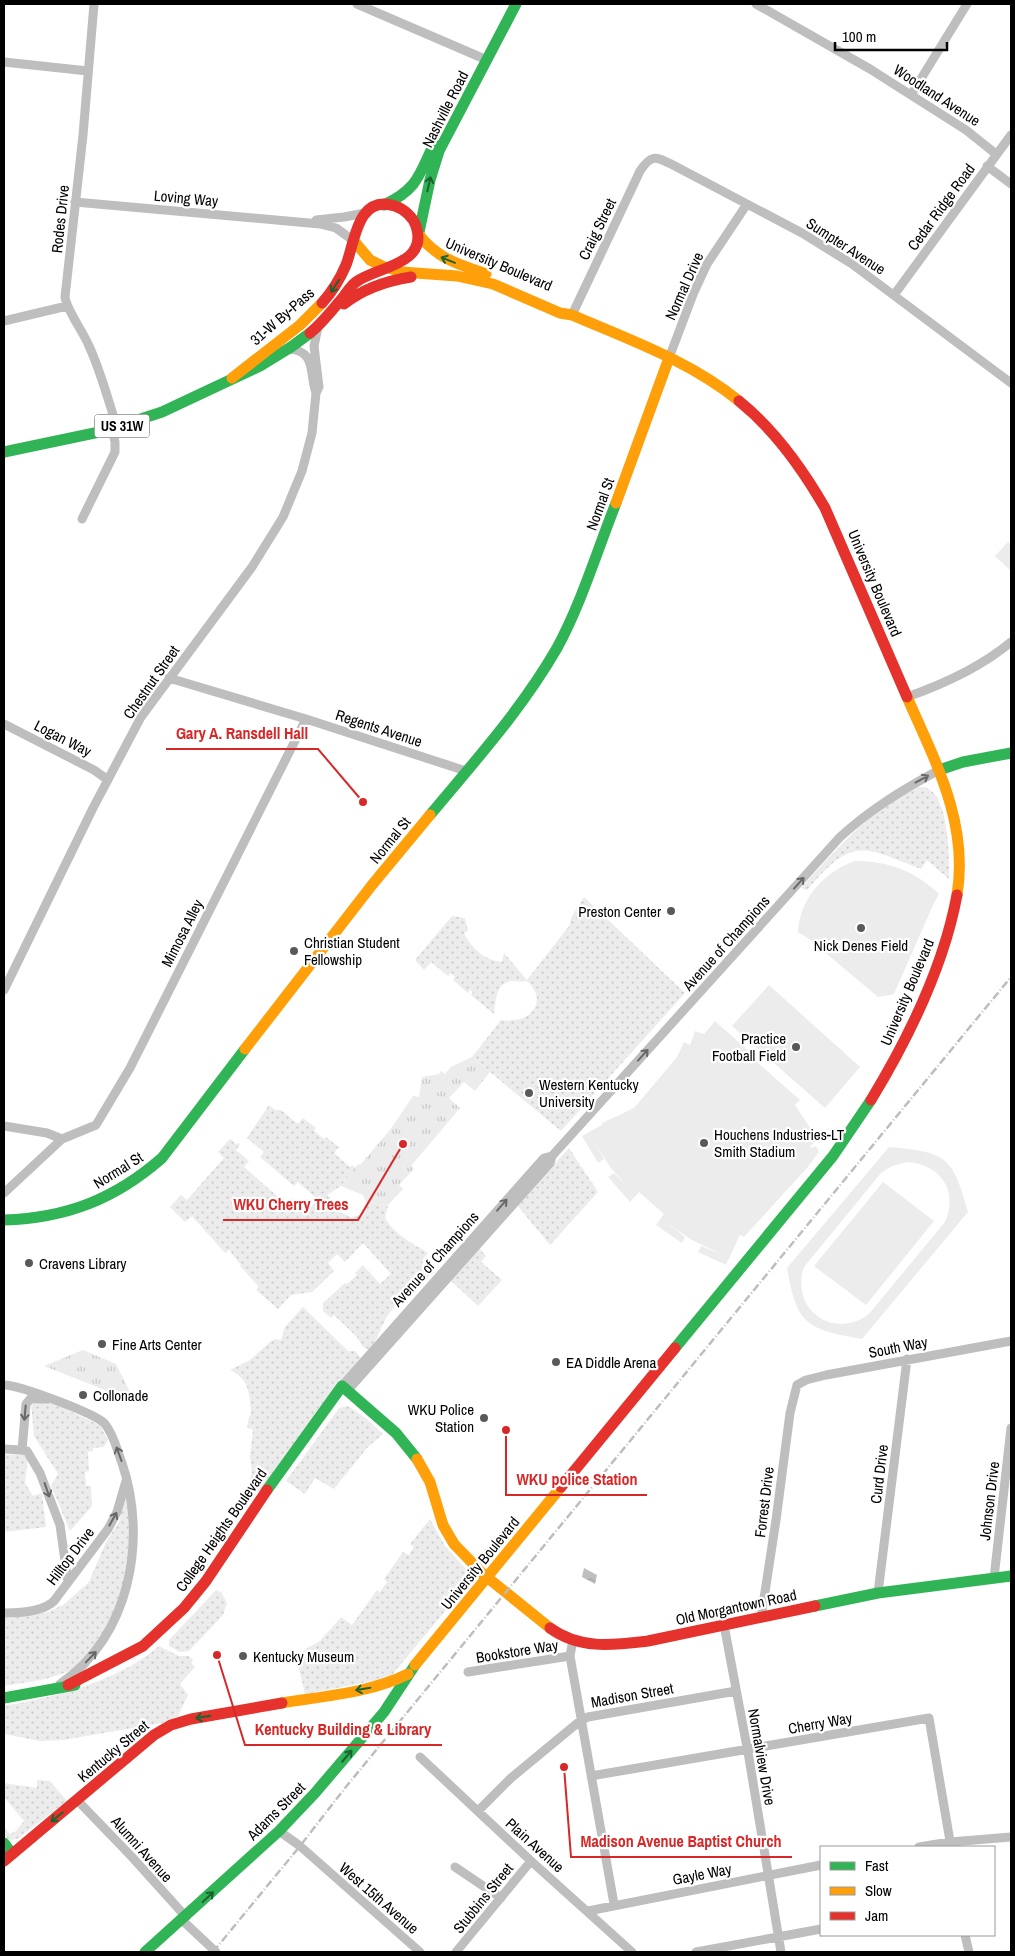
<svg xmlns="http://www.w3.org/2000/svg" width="1015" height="1956" font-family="'Archivo Narrow',sans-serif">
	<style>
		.grass { fill: url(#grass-dots) }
		.park { fill: url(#park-tufts) }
		.pitch { fill: #ececec; fill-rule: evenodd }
		.water { fill: url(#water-ripples) }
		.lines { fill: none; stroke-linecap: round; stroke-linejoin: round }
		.street { stroke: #bebebe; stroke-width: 9 }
		.fast { stroke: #30b455; stroke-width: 11 }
		.slow { stroke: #ff9f0a; stroke-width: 11 }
		.jam { stroke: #e5322d; stroke-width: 11 }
		.rail { stroke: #bebebe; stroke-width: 2.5; stroke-dasharray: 8 2.5 1 2.5; stroke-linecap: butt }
		.oneway { stroke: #1a632f }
		.oneway2 { stroke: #686868 }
		.poi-dot { fill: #595959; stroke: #fff; stroke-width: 2 }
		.labels { text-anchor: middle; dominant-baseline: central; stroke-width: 4.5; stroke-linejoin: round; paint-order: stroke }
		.shield { fill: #fff; stroke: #4c4c4c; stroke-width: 1 }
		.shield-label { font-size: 14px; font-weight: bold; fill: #000 }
		.street-label { font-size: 15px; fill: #000; stroke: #fff }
		.poi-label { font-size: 15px; fill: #000; stroke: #fff; text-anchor: start }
		.leader { fill: none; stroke: #d62828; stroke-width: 2 }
		.callout-dot { fill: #d62828; stroke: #fff; stroke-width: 2 }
		.callout-label { font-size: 16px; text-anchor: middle; font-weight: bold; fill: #d62828; stroke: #fff; stroke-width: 4.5; stroke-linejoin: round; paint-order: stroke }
	</style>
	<defs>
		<pattern id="grass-dots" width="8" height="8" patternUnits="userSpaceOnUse" patternTransform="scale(1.25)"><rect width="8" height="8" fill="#ececec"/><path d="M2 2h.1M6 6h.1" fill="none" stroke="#c9c9c9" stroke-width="1.8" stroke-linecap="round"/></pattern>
		<pattern id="park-tufts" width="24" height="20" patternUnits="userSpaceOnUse" patternTransform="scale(1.25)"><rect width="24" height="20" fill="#ececec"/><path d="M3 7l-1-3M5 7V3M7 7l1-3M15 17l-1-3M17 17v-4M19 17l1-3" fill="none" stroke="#c9c9c9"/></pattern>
		<pattern id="water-ripples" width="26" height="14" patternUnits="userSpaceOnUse" patternTransform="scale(1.25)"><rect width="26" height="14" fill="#bfbfbf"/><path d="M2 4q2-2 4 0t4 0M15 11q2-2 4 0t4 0" fill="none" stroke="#a2a2a2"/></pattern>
	</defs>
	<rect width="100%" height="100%" fill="#fff"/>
	<path class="grass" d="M920,787C949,784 950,859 949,879L927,860L921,869C861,845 852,837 807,890L801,888C833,853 875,804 920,787Z
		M584,897L685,993L561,1131L472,1057L501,1020C529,1025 550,1002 527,981C521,982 516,981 511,981C495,984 496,1001 494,1014L471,995L473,992L470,990L468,993L453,980L455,977L451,973L448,976L431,962L424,970L415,960L452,916L465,918L468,931L464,933C472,949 484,960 502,962L504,953L527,980L569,926L572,916Z
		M269,1105L275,1110H281L298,1124L303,1118L316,1128L314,1131L324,1139L326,1137L339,1147L334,1153L350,1167L352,1165L355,1168L341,1186L327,1195L331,1199L335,1210L351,1217L361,1215L366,1203L388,1205L385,1218C395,1235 412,1243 428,1253L423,1259L422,1267L429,1273L436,1272C417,1281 398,1301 386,1318C380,1329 377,1341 369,1350L363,1347L357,1337L334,1315L331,1318L323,1311V1303L345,1283L347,1284L357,1275L355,1273L363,1265L380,1284L391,1274L363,1243L345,1262L337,1254L328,1263L334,1271L312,1292L291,1295L278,1309L256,1290L259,1287L240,1266L241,1265L229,1250L225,1253L192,1216L185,1222L170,1207L181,1195L187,1200L224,1158L218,1152L230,1139L236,1144L238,1143L240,1145L236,1150L249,1161L244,1167L286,1204L292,1198L304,1209L308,1205L311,1207L316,1201L313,1199L315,1197L298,1182L294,1186L260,1157L264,1152L247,1138Z
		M569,1148L598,1192L550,1245L517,1205Z
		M479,1248L486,1256L481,1262L502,1280L478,1306L450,1280Z
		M303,1307L348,1351H355L361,1358L261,1492L253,1489L250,1477L252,1474L250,1456L253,1430L247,1427L249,1417L251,1415C250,1396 250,1379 230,1370L250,1360L270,1342L275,1339L281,1340L285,1327Z
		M52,1403L100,1425L108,1440L104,1447L93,1448V1451L88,1452L89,1471L85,1472L86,1486H91L92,1506L70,1531L51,1486L58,1474L34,1436L31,1404Z
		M348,1406L367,1419L383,1434L367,1448L334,1489L315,1478L305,1494L286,1481L339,1408Z
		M24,1454L28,1459L25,1483L33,1496L42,1493L46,1527L4,1532V1455Z
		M127,1486L130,1517L129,1554L120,1601L93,1654L70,1671L46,1679L4,1686V1617L8,1618L48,1612L63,1605L89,1582L106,1542L119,1522Z
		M430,1519L445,1546L466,1569L468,1579L466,1586L392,1675L383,1679L305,1694L298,1664L301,1653L304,1650L320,1641L341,1617L352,1625L377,1590L380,1592L387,1582L384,1579L403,1552L409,1555L414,1547L410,1544Z
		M216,1590L221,1592L227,1603L223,1615L189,1651L180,1652L169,1646V1640Z
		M159,1646L179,1656H189L193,1660L191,1663L195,1667L180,1684L188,1695L178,1716L162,1723L63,1740L40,1741L4,1734V1705C14,1705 25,1702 35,1700C78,1690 124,1676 159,1646Z
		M37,1780L50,1781L67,1801L17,1839L9,1840L4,1834V1827L10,1834L16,1831L24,1821L4,1797V1783L37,1788Z"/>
	<path class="park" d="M472,1057L490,1072L475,1091L464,1082L449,1098L460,1108L411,1166L414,1169L399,1185L403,1189L388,1205L366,1203L363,1195L341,1186L358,1164L360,1165L390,1130L413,1096L419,1097L422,1077L439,1074L441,1071L445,1074L451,1067Z
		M83,1350L116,1364L135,1402L44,1366Z"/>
	<path class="pitch" d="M1008,542L1011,545V571L995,556Z
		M855,861C889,861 915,871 939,894L933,905L894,994L878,997L809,939L798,932C800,898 824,872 855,861Z
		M769,985L860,1067L825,1108L732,1026Z
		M715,1021L751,1053L749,1055L800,1100L795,1105L818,1140L810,1146L811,1148L816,1146L819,1152L807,1168L744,1237L740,1235L726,1265L698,1252L701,1246L721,1254L692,1240L668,1224L685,1237L682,1243L656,1225L664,1214L639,1192L630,1202L608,1177L614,1173L629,1189L610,1167L594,1141L604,1159L598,1163L582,1136L602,1125V1123L610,1119L611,1120V1119L634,1108L677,1057L684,1042L690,1045L695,1031L704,1034Z
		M889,1147C946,1152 953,1156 968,1212L862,1339C807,1329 797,1326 787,1268ZM907,1162C940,1164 959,1191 945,1222L869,1314C833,1341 790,1309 804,1267L881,1173L892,1166Z
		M883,1182L934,1221L866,1305L814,1266Z"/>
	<path class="water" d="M584,1568L597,1575L595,1584L582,1577Z"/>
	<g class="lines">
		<path class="street" d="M94,4L83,135L65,297C67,311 83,331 89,346C101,372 108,400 117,427
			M357,4L487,60
			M756,4L870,69L966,130L996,154
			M4,62L88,71
			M911,95L967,4
			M987,166L1011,184
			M75,202L320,224L336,228L354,241
			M316,220L344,217L365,213
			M894,295L1011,135
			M572,315L640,171C652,153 656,157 673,165L802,233L852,264L1011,383
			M4,321L67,306
			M288,349C317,350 309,374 316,393
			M669,358L694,292L707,264L747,204
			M82,519L115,452V442L112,429
			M169,678L306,719L466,771
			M907,697C944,684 981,667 1011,642
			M4,724L94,770L108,780
			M4,990L93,808L141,717L252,567L283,517L302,471L312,433L316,393L319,387L314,346L318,327
			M4,1126L47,1133L62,1139
			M4,1193L62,1139L96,1125L130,1068L306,719
			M4,1385C19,1385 97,1414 105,1424C114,1435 117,1450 122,1463C148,1539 130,1637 60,1684
			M342,1386L544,1158L552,1156
			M348,1390L550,1163L552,1156L840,837C871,809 902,790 939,770
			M4,1449L22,1450L27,1451L40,1473L60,1525L68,1582
			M22,1450L26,1404L30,1399H48
			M994,1578L1011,1428
			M878,1593L907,1359
			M4,1613C19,1613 43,1612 54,1601L108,1529L117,1512L126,1481
			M761,1618L776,1520L790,1413L797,1385L806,1380L826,1375L1011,1341
			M724,1625L749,1758L781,1952
			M573,1640L570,1656L614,1904
			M468,1672L570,1656
			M420,1757L531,1861L632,1952
			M591,1776L929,1718L951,1847
			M78,1801L132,1857L186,1917
			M478,1811L511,1778L580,1721L588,1717L736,1691
			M279,1831L300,1846L420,1952
			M919,1847L950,1842L1011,1837
			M455,1867L501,1898
			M588,1911L821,1865
			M182,1920L216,1952
			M965,1935L969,1952
			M456,1952L531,1861
			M696,1952L821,1929"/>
		<path class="fast" d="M384,205C418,189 419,175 434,144
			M419,232L430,180L439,151L516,4
			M4,452L104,431L162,412L260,366L291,347L310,333
			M939,770L963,762L1011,753
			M430,815C475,761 522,709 557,648C581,604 597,551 616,503
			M4,1220C67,1218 115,1199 162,1158L245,1049
			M675,1348L833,1156L871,1100
			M267,1490L342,1386L396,1433L417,1459
			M815,1606L878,1593L1011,1576
			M4,1698L75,1685
			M4,1843L12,1854
			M145,1952L279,1831L315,1793L384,1712L415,1665"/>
		<path class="slow" d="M419,235C438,259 458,264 486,274
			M354,241L370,260L382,266L402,272L457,276L493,284L560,313L572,315C630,340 690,361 739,401
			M232,378L300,325L322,303
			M616,503L669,358
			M907,697C935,761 969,823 957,895
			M245,1049L372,885L430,815
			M417,1459L430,1482L443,1525L454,1544L483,1574L550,1628
			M415,1665L561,1487
			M282,1703C324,1696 370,1693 408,1674"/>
		<path class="jam" d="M344,304C364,288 386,281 411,277
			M310,333C321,324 330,313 339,302C345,296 349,287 356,282C376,267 429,265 416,226C413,217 404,209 395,206C357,194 355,242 346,265C340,279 332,292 322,303
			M739,401C775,430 802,468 825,508L907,697
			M871,1100C908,1039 944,965 957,895
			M561,1487L675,1348
			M550,1628C580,1650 614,1645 648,1641L815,1606
			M68,1685L143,1646L184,1608L206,1581L267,1490
			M4,1861L154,1735L171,1725L191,1719L282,1703"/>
		<path class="rail" d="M213,1952L300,1846L345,1788L1011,977"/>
	</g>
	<defs><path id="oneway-shaft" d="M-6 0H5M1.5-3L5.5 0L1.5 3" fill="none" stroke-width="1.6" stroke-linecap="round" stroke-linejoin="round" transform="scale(1.25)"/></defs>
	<g class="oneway">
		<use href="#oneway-shaft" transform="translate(429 184) rotate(-77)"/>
		<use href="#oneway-shaft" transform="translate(448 260) rotate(-158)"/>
		<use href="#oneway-shaft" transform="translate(335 286) rotate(123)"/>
		<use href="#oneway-shaft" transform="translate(363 1689) rotate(170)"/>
		<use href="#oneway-shaft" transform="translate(203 1717) rotate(170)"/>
		<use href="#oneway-shaft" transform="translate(347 1756) rotate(-50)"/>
		<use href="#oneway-shaft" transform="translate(57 1817) rotate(141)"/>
		<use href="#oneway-shaft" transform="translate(208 1897) rotate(-43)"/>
	</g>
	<g class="oneway2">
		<use href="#oneway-shaft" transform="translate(922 779) rotate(-28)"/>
		<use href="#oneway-shaft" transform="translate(799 883) rotate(-48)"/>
		<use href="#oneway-shaft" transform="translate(643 1055) rotate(-48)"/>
		<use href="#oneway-shaft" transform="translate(502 1205) rotate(-49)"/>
		<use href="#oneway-shaft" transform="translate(25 1413) rotate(95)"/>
		<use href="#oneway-shaft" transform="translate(119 1454) rotate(-110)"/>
		<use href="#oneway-shaft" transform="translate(47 1490) rotate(71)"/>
		<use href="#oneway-shaft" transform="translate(113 1519) rotate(-61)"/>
		<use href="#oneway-shaft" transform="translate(91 1657) rotate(-46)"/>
	</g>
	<g class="poi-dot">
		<circle cx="671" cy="911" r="5"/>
		<circle cx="861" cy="928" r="5"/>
		<circle cx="294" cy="951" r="5"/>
		<circle cx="796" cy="1047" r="5"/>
		<circle cx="529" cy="1093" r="5"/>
		<circle cx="704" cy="1143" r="5"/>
		<circle cx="29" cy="1263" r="5"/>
		<circle cx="102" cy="1344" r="5"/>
		<circle cx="556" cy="1362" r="5"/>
		<circle cx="83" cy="1395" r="5"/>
		<circle cx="484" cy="1418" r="5"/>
		<circle cx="243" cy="1656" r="5"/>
	</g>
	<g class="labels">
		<rect class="shield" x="94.5" y="414.5" width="55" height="23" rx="4"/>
		<g class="shield-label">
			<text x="122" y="426">US 31W</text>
		</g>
		<g class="street-label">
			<text transform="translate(937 95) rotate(33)">Woodland Avenue</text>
			<text transform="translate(445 109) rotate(-63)">Nashville Road</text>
			<text transform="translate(186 198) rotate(5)">Loving Way</text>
			<text transform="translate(941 207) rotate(-54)">Cedar Ridge Road</text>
			<text transform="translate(60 219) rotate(-84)">Rodes Drive</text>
			<text transform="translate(597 229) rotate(-64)">Craig Street</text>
			<text transform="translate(846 246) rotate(33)">Sumpter Avenue</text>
			<text transform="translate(499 264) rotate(23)">University Boulevard</text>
			<text transform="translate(684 286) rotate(-66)">Normal Drive</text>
			<text transform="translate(282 316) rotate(-41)">31-W By-Pass</text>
			<text transform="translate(600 504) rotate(-70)">Normal St</text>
			<text transform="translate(875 583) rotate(67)">University Boulevard</text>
			<text transform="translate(151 682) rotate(-55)">Chestnut Street</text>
			<text transform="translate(379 728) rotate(18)">Regents Avenue</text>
			<text transform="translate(63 738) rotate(27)">Logan Way</text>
			<text transform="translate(390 840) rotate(-51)">Normal St</text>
			<text transform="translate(182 933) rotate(-63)">Mimosa Alley</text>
			<text transform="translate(726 943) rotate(-48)">Avenue of Champions</text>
			<text transform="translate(907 992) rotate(-67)">University Boulevard</text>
			<text transform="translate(118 1170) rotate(-32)">Normal St</text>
			<text transform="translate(435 1259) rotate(-48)">Avenue of Champions</text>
			<text transform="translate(898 1347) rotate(-11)">South Way</text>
			<text transform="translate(879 1474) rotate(-83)">Curd Drive</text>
			<text transform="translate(989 1501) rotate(-83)">Johnson Drive</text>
			<text transform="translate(764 1502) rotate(-83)">Forrest Drive</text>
			<text transform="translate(221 1530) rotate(-55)">College Heights Boulevard</text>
			<text transform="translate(70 1556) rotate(-53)">Hilltop Drive</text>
			<text transform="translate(480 1563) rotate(-51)">University Boulevard</text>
			<text transform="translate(736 1607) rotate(-12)">Old Morgantown Road</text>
			<text transform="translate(517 1651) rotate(-9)">Bookstore Way</text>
			<text transform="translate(632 1695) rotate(-10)">Madison Street</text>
			<text transform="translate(820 1723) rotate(-10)">Cherry Way</text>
			<text transform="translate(113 1751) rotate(-40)">Kentucky Street</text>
			<text transform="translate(762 1757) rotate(80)">Normalview Drive</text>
			<text transform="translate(276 1811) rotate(-45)">Adams Street</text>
			<text transform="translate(535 1845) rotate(42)">Plain Avenue</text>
			<text transform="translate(142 1849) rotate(48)">Alumni Avenue</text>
			<text transform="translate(702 1874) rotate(-11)">Gayle Way</text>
			<text transform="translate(379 1898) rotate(41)">West 15th Avenue</text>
			<text transform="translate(483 1898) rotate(-51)">Stubbins Street</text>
		</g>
		<g class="poi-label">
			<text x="661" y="911" text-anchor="end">Preston Center</text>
			<text x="304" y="942">Christian Student<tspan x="304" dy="17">Fellowship</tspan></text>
			<text x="861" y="945" text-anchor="middle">Nick Denes Field</text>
			<text x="786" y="1038" text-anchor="end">Practice<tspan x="786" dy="17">Football Field</tspan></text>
			<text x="539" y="1084">Western Kentucky<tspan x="539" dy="17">University</tspan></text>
			<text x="714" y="1134">Houchens Industries-LT<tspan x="714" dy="17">Smith Stadium</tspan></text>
			<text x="39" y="1263">Cravens Library</text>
			<text x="112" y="1344">Fine Arts Center</text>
			<text x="566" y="1362">EA Diddle Arena</text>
			<text x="93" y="1395">Collonade</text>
			<text x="474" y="1409" text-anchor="end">WKU Police<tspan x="474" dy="17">Station</tspan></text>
			<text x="253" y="1656">Kentucky Museum</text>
		</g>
	</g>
	<path class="leader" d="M363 802L318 749H166M403 1144L358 1220H223M506 1430L506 1495H647M217 1655L245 1745H442M564 1767L571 1857H792"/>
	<g class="callout-dot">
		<circle cx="363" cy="802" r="5"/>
		<circle cx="403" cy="1144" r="5"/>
		<circle cx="506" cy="1430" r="5"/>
		<circle cx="217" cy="1655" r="5"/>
		<circle cx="564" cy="1767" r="5"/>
	</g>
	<g class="callout-label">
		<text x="242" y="739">Gary A. Ransdell Hall</text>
		<text x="291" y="1210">WKU Cherry Trees</text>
		<text x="577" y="1485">WKU police Station</text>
		<text x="343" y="1735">Kentucky Building &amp; Library</text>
		<text x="681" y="1847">Madison Avenue Baptist Church</text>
	</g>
	<rect width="1015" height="1956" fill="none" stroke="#000000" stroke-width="10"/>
	<rect x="820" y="1846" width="175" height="90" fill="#ffffff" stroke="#999999"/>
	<rect x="830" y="1862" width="25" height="8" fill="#30b455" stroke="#999999"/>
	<text x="865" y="1871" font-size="15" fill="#000000">Fast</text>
	<rect x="830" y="1887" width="25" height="8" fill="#ff9f0a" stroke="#999999"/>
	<text x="865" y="1896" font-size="15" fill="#000000">Slow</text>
	<rect x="830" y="1912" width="25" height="8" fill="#e5322d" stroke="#999999"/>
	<text x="865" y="1921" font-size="15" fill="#000000">Jam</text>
	<path d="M835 42v8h112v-8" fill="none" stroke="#000000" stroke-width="2.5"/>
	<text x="842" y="42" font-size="15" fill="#000000" stroke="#ffffff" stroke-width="4" paint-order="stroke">100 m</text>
</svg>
